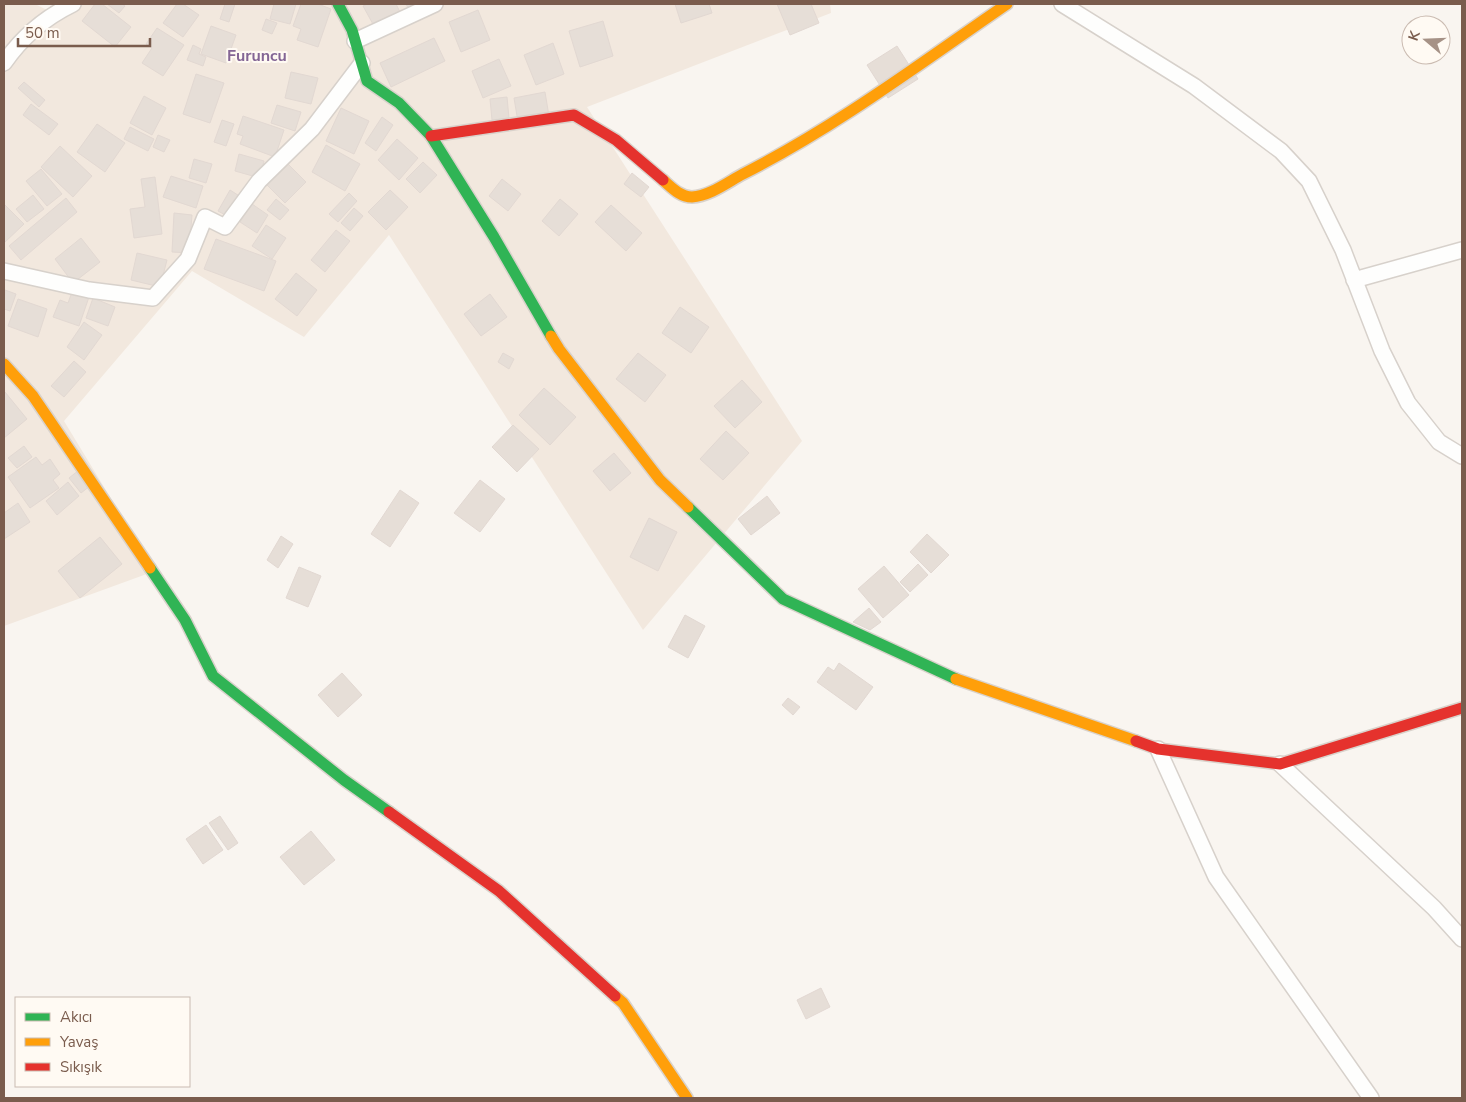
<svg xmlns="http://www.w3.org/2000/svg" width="1466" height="1102" font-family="'Nunito Sans',sans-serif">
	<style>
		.residential { fill: #f2e8de }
		.building { fill: #e6ded7; stroke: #e2d8d2 }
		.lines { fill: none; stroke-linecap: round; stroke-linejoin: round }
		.street-casing { stroke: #d7d1cb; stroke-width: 18 }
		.fast-casing { stroke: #d9d2cb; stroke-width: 14 }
		.slow-casing { stroke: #d9d2cb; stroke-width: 14 }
		.jam-casing { stroke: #d9d2cb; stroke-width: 14 }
		.street { stroke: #fefefd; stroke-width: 15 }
		.fast { stroke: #30b455; stroke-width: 11 }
		.slow { stroke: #ff9f0a; stroke-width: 11 }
		.jam { stroke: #e5322d; stroke-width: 11 }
		.labels { text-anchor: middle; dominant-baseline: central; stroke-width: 4; stroke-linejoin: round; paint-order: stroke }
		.quarter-label { font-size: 16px; font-weight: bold; fill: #846695; stroke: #fffaf3 }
	</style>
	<rect width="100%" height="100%" fill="#f9f5f0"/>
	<path class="residential" d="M4,4H35L51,12L54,4H830L831,13L587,107L802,441L643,630L389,235L304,337L192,271L64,421L155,571L4,626Z"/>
	<path class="building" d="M95,4H102L131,27L115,47L82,21Z
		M107,4H122L125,6L119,13Z
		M177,4H183L199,15L183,37L163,23Z
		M225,4H235L229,22L220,19Z
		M274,4H296L290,24L270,19Z
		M301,4H318L331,9L318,47L297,40L301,29L293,26Z
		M367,4H396L400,12L374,26L363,6Z
		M406,4H421L409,10Z
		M675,4H709L712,13L681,23Z
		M777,4H811L819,23L790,35Z
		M478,10L490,40L461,52L449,22Z
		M266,19L277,23L272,34L262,30Z
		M603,21L613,56L580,67L569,31Z
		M211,26L236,35L226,63L201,54Z
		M157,28L184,45L163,76L142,63L152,48L146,44Z
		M434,38L445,61L391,87L380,63Z
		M553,43L564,74L536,85L524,55Z
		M193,45L201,49L199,54L206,57L203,66L187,60Z
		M897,46L918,79L888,98L867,65Z
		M499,59L511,86L483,98L472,71Z
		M291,72L318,78L311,104L285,98Z
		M196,74L224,83L210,123L183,114Z
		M24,82L45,100L39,107L18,88Z
		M545,92L549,116L518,122L514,98Z
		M144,96L166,108L152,135L130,123Z
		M507,97L509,118L492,120L490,99Z
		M31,104L58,124L49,135L23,115Z
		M277,105L301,112L295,131L271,123Z
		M341,108L369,121L354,154L326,141Z
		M243,116L284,130L275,157L240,144L243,136L237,134Z
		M382,117L393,125L376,151L365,143Z
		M222,120L234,124L226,146L214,142Z
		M97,124L125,143L105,172L77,152Z
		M130,127L154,139L148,151L124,139Z
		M158,135L170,140L164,152L153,147Z
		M397,139L418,158L399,180L378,160Z
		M326,145L360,164L345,191L312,172Z
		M60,146L92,176L73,197L41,167Z
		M239,154L264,161L260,178L235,171Z
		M194,159L212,164L206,183L189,178Z
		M423,162L437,175L420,193L406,179Z
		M288,164L306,182L285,203L267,185Z
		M41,169L62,194L47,206L26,181Z
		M632,173L649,187L641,197L624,184Z
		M171,176L203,186L196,208L163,197Z
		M155,177L162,234L134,238L130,209L145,207L141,179Z
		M502,179L521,194L508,211L489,196Z
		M230,190L241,197L229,217L218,211Z
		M390,190L408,207L386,230L368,212Z
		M349,193L357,201L338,222L329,214Z
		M33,195L44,209L27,222L16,209Z
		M66,198L77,212L21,260L9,246Z
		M276,199L289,210L280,220L267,210Z
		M560,199L578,214L559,236L542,221Z
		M4,204L24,224L4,243Z
		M252,204L268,215L257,233L240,222Z
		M611,205L642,233L626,251L595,222Z
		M354,208L363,216L350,231L341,223Z
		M174,213L192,215L189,253L172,252Z
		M266,225L286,238L272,259L252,246Z
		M336,230L350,241L325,272L311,260Z
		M81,238L100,262L73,283L55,259Z
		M216,239L276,261L264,291L204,269Z
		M137,253L167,260L160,287L131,280Z
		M296,273L317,290L297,316L275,299Z
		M5,290L16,294L10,311L4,309Z
		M72,292L89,297L79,326L53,317L60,300L68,303Z
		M490,294L507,317L481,336L464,314Z
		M93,298L115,307L108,326L86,318Z
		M18,299L47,309L38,337L8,326Z
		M680,307L709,327L691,353L662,333Z
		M84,322L102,335L84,360L67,347Z
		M503,353L514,359L509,369L498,362Z
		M638,353L666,375L645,402L616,379Z
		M74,361L86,372L64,397L51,386Z
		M742,380L762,402L735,428L714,406Z
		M544,388L576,417L550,445L519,415Z
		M5,392L27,419L4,438V393Z
		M513,425L539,449L517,472L492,447Z
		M726,431L749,453L723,480L700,459Z
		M24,446L32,457L17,468L8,458Z
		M614,453L631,473L610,491L593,471Z
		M36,457L42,465L50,459L60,474L53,480L59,488L30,508L8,477Z
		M79,470L90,486L81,493L69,478Z
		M480,480L505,499L480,532L454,513Z
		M68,482L79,496L57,515L46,501Z
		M400,490L419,503L390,547L371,534Z
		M767,496L780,513L751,535L738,519Z
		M18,503L30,522L4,539V513Z
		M649,518L677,532L658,571L630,557Z
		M927,534L949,555L931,573L910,552Z
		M281,536L293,544L278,568L267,560Z
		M100,537L122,564L80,598L58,571Z
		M918,564L928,575L910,592L900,582Z
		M884,566L909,595L883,618L858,589Z
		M299,567L321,576L308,607L286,598Z
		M869,608L881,622L870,630L853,622Z
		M685,615L705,626L688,658L668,647Z
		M839,663L873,687L856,710L817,682L828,667L834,671Z
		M342,673L362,695L338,717L318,695Z
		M788,698L800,707L793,715L782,705Z
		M220,816L238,843L228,850L209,823Z
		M206,825L223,850L203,864L186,839Z
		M311,831L335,860L304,885L280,857Z
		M821,988L830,1007L806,1019L797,1000Z"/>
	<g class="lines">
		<defs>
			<path id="street" d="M1062,4L1194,86L1281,151L1309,181L1343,250L1382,351L1408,403L1439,442L1462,456
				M355,41L435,4
				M4,63C22,37 44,18 73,4
				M4,271L89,290L153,298L188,259L205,217L225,227L259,181L312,129L362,63
				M1354,280L1462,250
				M1158,749L1216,877L1371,1098
				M1280,764L1434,908L1462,939"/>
			<path id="fast" d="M338,4L352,30L367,81L399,103L431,136L494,237L551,336
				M688,507L783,599L956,679
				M150,568L185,620L213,676L344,780L389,812"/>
			<path id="slow" d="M663,180C671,187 680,197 692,197C710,196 728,182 743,174C836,127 921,63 1007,4
				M551,336L559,349L660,480L688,507
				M4,364L33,396L150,568
				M956,679L1136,741
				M615,996L623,1003L687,1098"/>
			<path id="jam" d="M431,136L574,115L616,140L663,180
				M1136,741L1158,749L1280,764L1462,708
				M389,812L499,891L615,996"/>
		</defs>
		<use href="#street" class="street-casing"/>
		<use href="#fast" class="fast-casing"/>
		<use href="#slow" class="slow-casing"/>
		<use href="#jam" class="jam-casing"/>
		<use href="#street" class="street"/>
		<use href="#fast" class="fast"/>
		<use href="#slow" class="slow"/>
		<use href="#jam" class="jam"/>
	</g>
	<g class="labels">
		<g class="quarter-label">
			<text x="257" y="56">Furuncu</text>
		</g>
	</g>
	<rect width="1466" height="1102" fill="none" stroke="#7a5c4d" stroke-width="10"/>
	<rect x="15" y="997" width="175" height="90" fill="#fffaf3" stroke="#cabbb1"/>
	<rect x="25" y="1013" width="25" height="8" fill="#30b455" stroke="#cabbb1"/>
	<text x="60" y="1022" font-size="15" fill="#7a5c4d">Akıcı</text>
	<rect x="25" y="1038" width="25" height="8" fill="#ff9f0a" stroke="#cabbb1"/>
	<text x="60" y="1047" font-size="15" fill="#7a5c4d">Yavaş</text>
	<rect x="25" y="1063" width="25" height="8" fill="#e5322d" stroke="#cabbb1"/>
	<text x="60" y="1072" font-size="15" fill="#7a5c4d">Sıkışık</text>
	<g transform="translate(1426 40) rotate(289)"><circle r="24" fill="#fffaf3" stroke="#cabbb1"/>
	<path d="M0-4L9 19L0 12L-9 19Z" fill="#a69286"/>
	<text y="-8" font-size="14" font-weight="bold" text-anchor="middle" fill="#7a5c4d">K</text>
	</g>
	<path d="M18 38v8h132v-8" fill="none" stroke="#7a5c4d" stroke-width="2.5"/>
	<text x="25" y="38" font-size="15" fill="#7a5c4d" stroke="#fffaf3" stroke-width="4" paint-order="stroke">50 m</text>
</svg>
